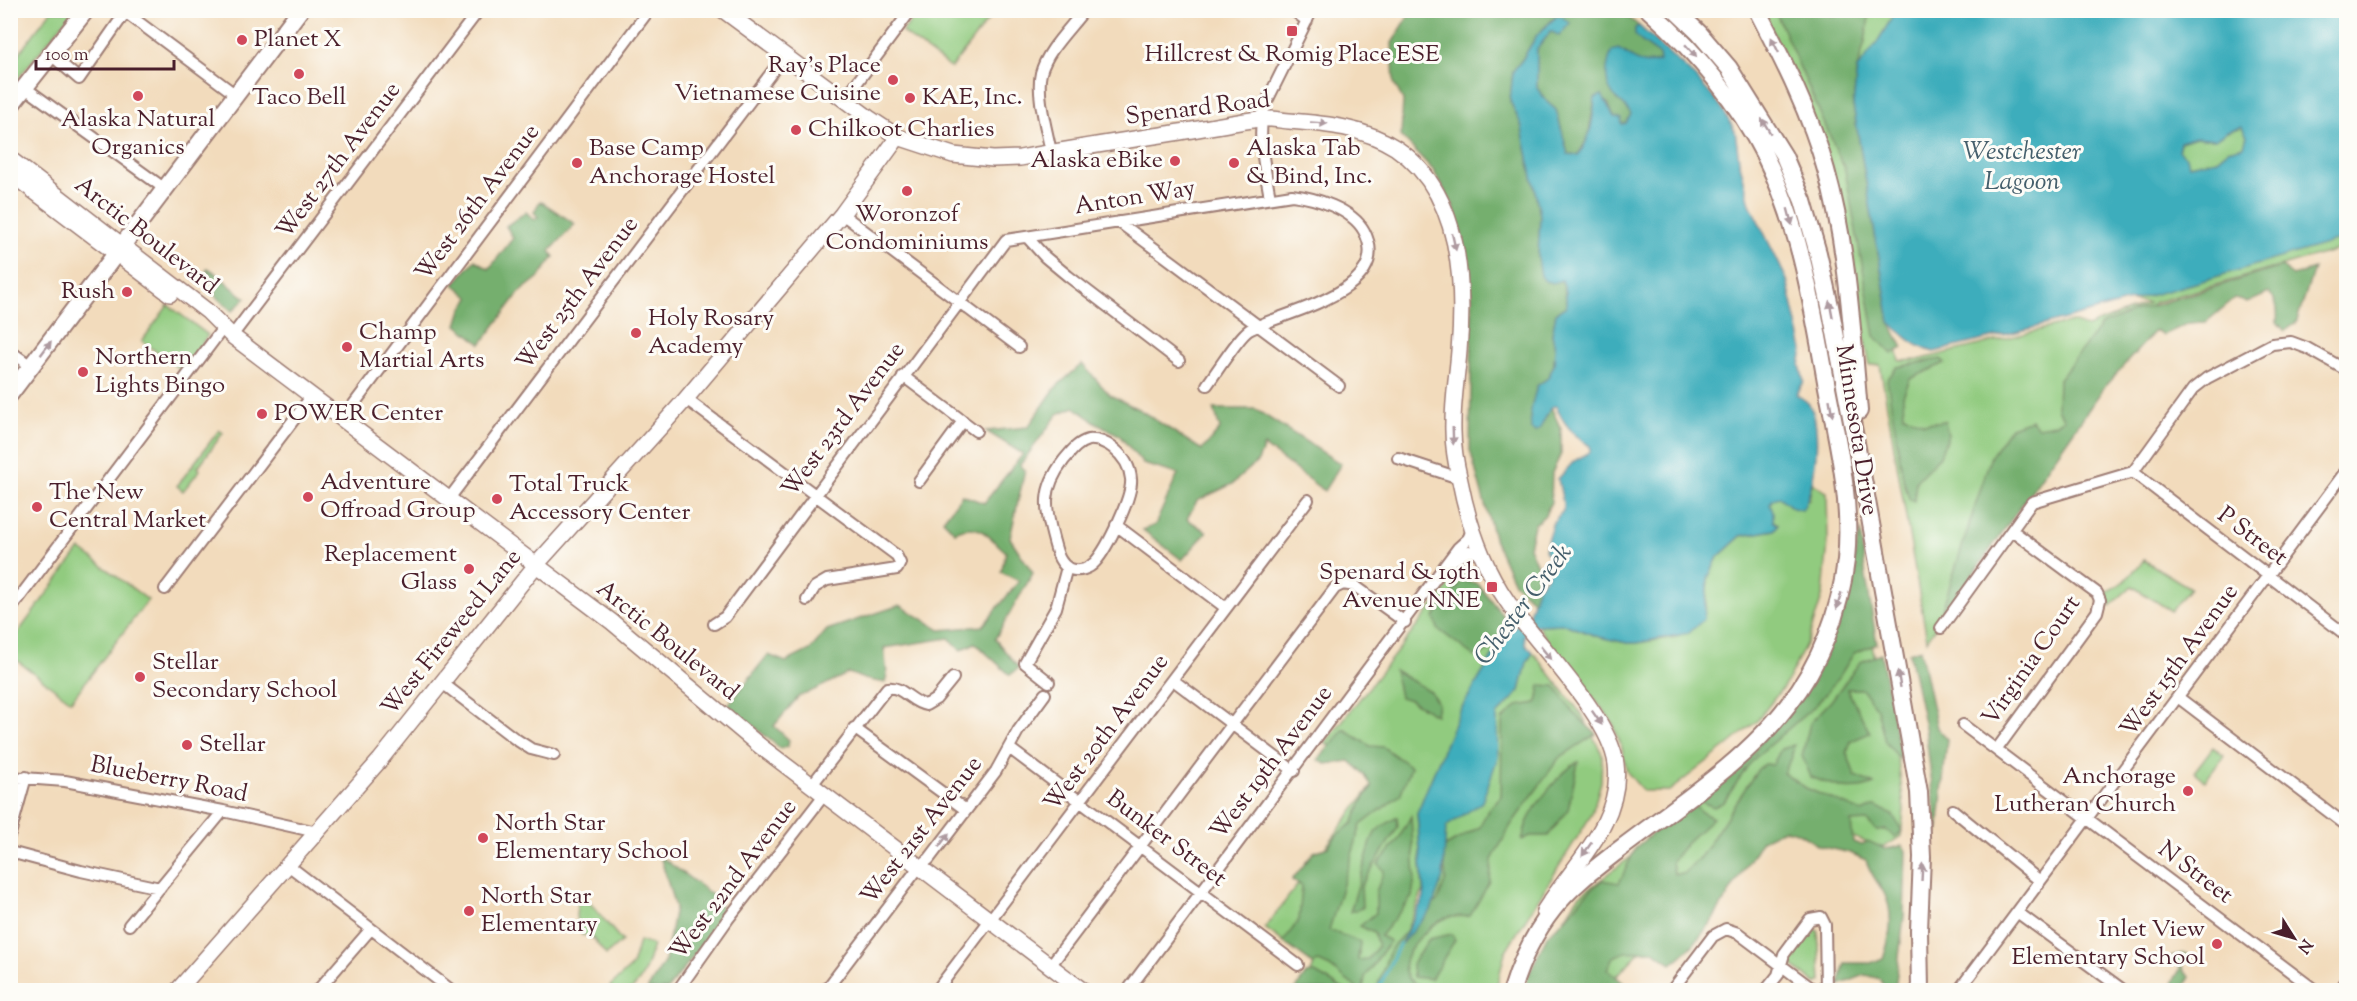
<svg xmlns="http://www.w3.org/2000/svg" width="2357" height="1001" font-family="'Sorts Mill Goudy',serif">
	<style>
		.green { fill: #91cb7f; stroke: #6e7555; stroke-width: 1.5 }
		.forest { fill: #74af6e; stroke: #5f674c; stroke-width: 1.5 }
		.water { fill: #3eadbc; stroke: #446674; stroke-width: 1.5; fill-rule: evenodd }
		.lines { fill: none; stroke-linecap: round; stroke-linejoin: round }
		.stream { stroke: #3eadbc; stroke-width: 3 }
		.street-casing { stroke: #9e7d74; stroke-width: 14 }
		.secondary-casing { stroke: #9e7d74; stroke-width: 18 }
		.primary-casing { stroke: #9e7d74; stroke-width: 20 }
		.street { stroke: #fff; stroke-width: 10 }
		.secondary { stroke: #fff; stroke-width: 15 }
		.primary { stroke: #fff; stroke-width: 16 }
		.oneway { fill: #ae9aa0 }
		.poi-dot { fill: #d1495b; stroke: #fdfcf7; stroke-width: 2 }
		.labels { text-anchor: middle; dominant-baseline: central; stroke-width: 6; stroke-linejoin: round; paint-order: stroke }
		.poi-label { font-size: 24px; fill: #4a1f2b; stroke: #fdfcf7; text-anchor: start }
		.street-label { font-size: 24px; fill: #4a1f2b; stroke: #fdfcf7 }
		.water-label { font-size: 26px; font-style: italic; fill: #455f6c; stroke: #fdfcf7 }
	</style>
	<rect width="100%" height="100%" fill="#fdfcf7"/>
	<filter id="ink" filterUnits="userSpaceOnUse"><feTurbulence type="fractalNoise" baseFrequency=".0167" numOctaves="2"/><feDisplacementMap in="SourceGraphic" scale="12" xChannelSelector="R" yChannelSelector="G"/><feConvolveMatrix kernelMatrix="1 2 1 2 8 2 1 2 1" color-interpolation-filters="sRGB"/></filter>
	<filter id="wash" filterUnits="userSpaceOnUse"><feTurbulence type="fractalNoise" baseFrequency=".008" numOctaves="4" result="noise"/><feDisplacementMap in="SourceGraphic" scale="24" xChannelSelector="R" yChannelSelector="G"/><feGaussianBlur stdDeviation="1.35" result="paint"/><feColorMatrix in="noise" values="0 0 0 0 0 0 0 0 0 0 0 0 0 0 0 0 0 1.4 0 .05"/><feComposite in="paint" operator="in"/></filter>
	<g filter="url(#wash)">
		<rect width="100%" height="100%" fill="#f2dbbc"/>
		<path class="green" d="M51,11H73L11,87V64Z
			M919,11V10L995,11L951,68L902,32Z
			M1764,11H1890L1892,18L1876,44L1853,105L1890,322L1900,361L1918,360L2072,322L2087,327L2149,303L2107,298L2346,224V249L2344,248L2153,303L1927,640L1880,365H1870L1865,343L1855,268L1842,201Z
			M2242,127L2247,136L2244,146L2228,150L2217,159L2189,165L2178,151L2180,142L2196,137L2215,139L2227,131Z
			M168,305L208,335L182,371L142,341Z
			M219,430L223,433L198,467L200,470L183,491L177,486Z
			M1812,483L1827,492L1828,542L1823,594L1808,640L1787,682L1757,721L1727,746L1669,791H1643L1627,772L1622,748L1612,721L1549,643L1537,625L1564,624L1599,637L1627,643H1637L1676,637L1706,608L1708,578L1718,557L1741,536L1774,530L1778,524L1773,521L1770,504L1773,498L1779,497L1793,508L1809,500Z
			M80,549L148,600L71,701L11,656V642Z
			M2144,560L2190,588L2171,611L2132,586L2110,606L2106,592L2124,582Z
			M1462,569L1506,634L1459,712L1417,813L1423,891L1401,943L1431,910L1446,817L1497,743V715L1520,691L1527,662L1533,652L1582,715L1602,754L1601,782L1592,814L1505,952L1496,990H1304L1314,965L1265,928L1376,780L1325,743Z
			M1869,631L1899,767L1904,810L1901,836L1883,848L1776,810L1603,990H1534L1545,948L1579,896L1640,850Z
			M2213,747L2224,756L2205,781L2194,772Z
			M586,898L622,941L606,955L591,936L582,935L576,917L577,905Z
			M1812,928L1818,931L1821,981L1816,984L1789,963L1788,958Z
			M639,941L653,945C648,962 645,978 631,990H613L610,986L632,966Z"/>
		<path class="forest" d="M1620,10L1639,26L1635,29L1641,41L1659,54L1660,61C1646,67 1636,63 1626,53L1616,99L1627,107L1631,114L1626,123L1621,124L1614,118L1608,103L1595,98L1588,138L1578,155L1568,154L1556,110L1547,102L1537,88V49L1551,31L1563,29L1569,24L1562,17L1556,16L1537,35L1522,60L1513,71L1510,101L1521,123L1540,215L1538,258C1556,276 1567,278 1566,306L1556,313L1552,334L1555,348L1554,365L1548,378L1537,386L1546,417L1551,407L1561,429V454L1552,473L1551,502L1545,515L1534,525L1529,547L1538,567L1537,589L1533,601L1514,583L1495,541L1470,450L1472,297L1454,207L1433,170L1401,136L1403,100L1394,83L1392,43L1412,11Z
			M1775,11H1816L1835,17L1842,11H1870L1865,42L1857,69L1853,105L1890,322L1903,348L1892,354L1875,336L1845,170Z
			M540,201L575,224L550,251L554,257L539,277L520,292L481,344L457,325L462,309L470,298L454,284L475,260L489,269L513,238L506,226L526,212L534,220L538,217L534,212Z
			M2281,267L2293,276L2314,269L2296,323L2285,331L2277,322C2278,312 2277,299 2269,293L2247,303L2235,298L2206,322L2189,323L2164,335L2156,330L2105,386L1950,607L1942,610L1991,456L2011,427L2031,420L2038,427L2055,424L2064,419L2057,409L2058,380L2101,325L2135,311Z
			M208,268C223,277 231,289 246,298L232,311L215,296L217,283L206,271Z
			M1941,359L1945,363L1910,379L1903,396L1904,415L1924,423L1945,421L1948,435L1940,456L1916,481L1914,501L1909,499L1903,478L1887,380L1897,367Z
			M1082,364L1110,395L1140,410L1202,450L1220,429L1214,409H1255L1341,464L1324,491L1264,446L1258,461L1232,484L1197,501L1187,519L1207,532L1182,560L1143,530L1155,525L1178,474L1143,464L1119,435L1097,423L1074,407L1058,414L1020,465L1025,470L1010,538L1033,573L995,639L1019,668L1010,675L975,643L961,650L949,638L884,648L887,674L885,683L864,679L849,673C840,677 805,696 799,696L774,726L789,740L788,746L781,749L728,705L768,655L786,662L810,650L827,630L900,605L940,630L983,626L1019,581L1001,572L1006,552C988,537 980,520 955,532L943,520L962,495L984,503L1023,454L986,431L1028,427L1056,387Z
			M1860,530L1865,571L1877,644L1854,653L1839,677L1817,704L1757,756L1747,767L1724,802L1714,807L1704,803L1697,797L1754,753L1844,607Z
			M1462,581L1477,583L1508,622L1491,650L1475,657L1438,629L1434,617Z
			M1920,649L1937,728L1947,739L1938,834L1925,727L1909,653Z
			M1881,654L1901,760L1885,742L1877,709L1862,689H1847L1870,733L1851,741L1847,753L1855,776L1874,784C1849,794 1835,786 1811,777L1802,756L1810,723L1831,701L1860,662Z
			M1394,670L1431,692L1438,704L1436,715L1410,700L1400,697Z
			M1540,685L1555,686L1574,713L1596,734L1559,758L1511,825L1492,860L1490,881L1470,916C1463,917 1453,916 1446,918C1428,926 1392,958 1409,979C1413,984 1419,986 1425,988L1421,990H1379L1378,985L1390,949L1421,915L1438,900L1446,879L1442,848L1480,827L1488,810L1501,796L1502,720L1517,706L1537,703Z
			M1344,729L1370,746L1383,747L1411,767L1400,795L1361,825L1329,930L1360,942L1358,960L1368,959L1378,946L1374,933L1360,926L1376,913V892L1384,871L1378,864L1398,840L1411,816L1415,876L1412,897L1380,936L1390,941L1365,977L1363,990H1359L1330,967L1319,962L1313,964L1283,942L1299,920L1302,886L1292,880L1314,852L1328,847L1337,835L1353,823L1362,802L1372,787L1364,774L1350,761L1326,764L1318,760Z
			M1794,745L1791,760L1783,773L1806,788L1862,812L1876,806L1893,815L1902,831L1895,837L1886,830L1877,831L1867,821L1851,822L1853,842L1862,845L1868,841L1885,849L1902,846L1906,851L1904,916L1895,990H1886L1880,979L1865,975L1839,985L1845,963H1871L1883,958C1891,938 1894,912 1884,893C1877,880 1871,876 1866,860L1850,853L1819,846L1797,832L1785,829L1762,840L1710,924L1692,946L1672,964L1654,951L1626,952L1613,957L1607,969L1626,985L1622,990H1525L1528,976L1547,936L1568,916L1584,896L1602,880L1619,883L1636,847L1692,801L1701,812L1713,818L1687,842L1672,861L1674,874H1683L1701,856L1758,769L1765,764H1773L1781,749Z
			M1578,762L1568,810L1548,836H1530L1522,840C1524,834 1525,826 1528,821C1536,803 1561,771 1578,762Z
			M1397,817L1398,827L1361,886L1362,908L1350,912L1372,839L1376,831Z
			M660,856L715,897L725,916L667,990H647L665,961L675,907Z
			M1452,934L1455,940L1431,979L1413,977L1412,964L1429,939Z
			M2185,953L2192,957L2182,962L2184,971L2190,977C2184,988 2181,991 2168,990L2181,968L2171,956Z
			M1315,973L1345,990H1295L1306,974Z"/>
		<path class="water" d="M1890,11H2346V238L2192,284L2036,327L1934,352C1915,347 1904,336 1890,322L1853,105L1857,69L1876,44L1892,18ZM2242,127L2247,136L2244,146L2228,150L2217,159L2189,165L2187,157L2178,151L2180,142L2196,137L2215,139L2227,131Z
			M1557,16L1562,17L1570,23L1559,36L1551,31L1537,49V88L1547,102L1556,110L1568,154L1578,155C1591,139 1593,118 1595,98L1602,95L1614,117L1621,118L1622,124L1626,123L1631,114C1627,107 1623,105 1618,100C1603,88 1605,67 1612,51L1618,49C1633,57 1642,69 1660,61L1659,54L1641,41L1635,35V28L1639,26L1695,77L1720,105L1735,131L1739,160L1750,204L1787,280L1803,350L1800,365L1804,382L1796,394C1800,397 1805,400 1808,403C1824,422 1815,491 1802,510L1793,508L1779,497L1773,499L1770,504L1773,512V521L1778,525L1774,530L1741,536L1718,557L1708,578L1704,619L1689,633L1637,643H1627L1599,637L1564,624L1537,625L1524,636L1525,644L1533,652L1527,662L1520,691L1497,715L1498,757L1482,802L1446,827L1443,877L1431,910L1400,945L1424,897L1417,813L1459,712L1506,634L1529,614L1537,589L1548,574L1550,561L1545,550L1548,537L1553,522L1563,511V503L1558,479L1574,461L1590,452V446C1574,436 1563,424 1556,406L1551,407L1539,430L1535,432L1531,429L1530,411L1537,386L1548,378L1554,365L1555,348L1552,334L1556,313L1566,306V292L1562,280L1553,283L1545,281L1541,276L1538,258L1540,215L1521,124L1510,101L1513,71L1522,60L1537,35Z"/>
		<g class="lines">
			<path class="stream" d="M1378,990L1400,943"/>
		</g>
	</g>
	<g filter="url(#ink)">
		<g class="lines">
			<defs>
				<path id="street" d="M1293,10L1307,21
					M125,12L236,95
					M50,54L79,79L127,10
					M24,87L165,189
					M844,100L911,10
					M1051,152C1047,131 1036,94 1041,73C1047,50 1070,29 1084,10
					M1270,198C1265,167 1256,135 1265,105L1312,10
					M842,214L1019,347
					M1119,222L1339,386
					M1027,237L1045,257L1068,276L1179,361
					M232,336L479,10
					M10,351L31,366
					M903,376L976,431
					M686,399L896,555L900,563L897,569L827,580L815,587L807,600
					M342,420L649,10
					M1088,440C1098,439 1105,442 1113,448C1123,456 1130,466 1131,479C1133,496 1107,549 1095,562C1089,569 1079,572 1070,569C1059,564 1057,552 1054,542C1045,508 1041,490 1064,460C1071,452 1077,443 1088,440Z
					M1398,458L1459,478
					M2133,472L2193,389L2207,378L2272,344L2291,342L2307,348L2346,370
					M2133,472L2346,635
					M919,481L963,421
					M448,500L784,56
					M1116,525L1226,608
					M1453,560L1469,551L1482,554
					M165,589L311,397
					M10,610L223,328
					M714,624L725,617L1006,240L1292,195C1316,198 1352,209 1364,231C1396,292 1282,312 1249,330C1239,336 1216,373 1207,385
					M1941,628L2032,502L2133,472
					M1173,680L1294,771
					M441,682L514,738L531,749L554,755
					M1049,682L1025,663L1056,608L1067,567
					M2179,698L2346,825
					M1963,725L2315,990
					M854,728L966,810
					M1009,748L1298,965
					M1997,749L2097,612L2100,600L2097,593L2013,531
					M10,777L65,781L223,811L317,832
					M811,786L887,688C902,685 911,703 926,705L936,699L953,678
					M1953,810L2040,881
					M10,834L26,777
					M10,852L81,871L160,888
					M288,865L451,990
					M2017,912L2123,990
					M129,925L223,811
					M1050,966L1335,588L1343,584L1355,586L1405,622
					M318,990L370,930
					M678,990L728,919L824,795
					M826,990L919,867L929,859L996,771L1018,731L1045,694
					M937,990L1308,500
					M1128,990L1458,548L1468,539L1473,528
					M1672,990L1713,936L1726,929L1738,933L1814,990
					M1766,990L1778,975L1784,954L1810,919L1821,917L1825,925L1826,990
					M1959,990L2346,471
					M2339,990L2346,980"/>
				<path id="secondary" d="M723,10L869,118L898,137L953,155L993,159L1020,158C1064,150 1109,143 1154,136C1189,131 1224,124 1258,119C1268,118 1279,120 1289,121C1327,124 1363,127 1396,148C1460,191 1465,281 1459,351C1457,378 1452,405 1453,431C1453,448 1456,464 1460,481C1468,522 1483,566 1507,601C1536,644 1610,716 1616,764C1623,822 1572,866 1544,911
					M10,159L207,311L232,336L612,622L760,746L1082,990
					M10,173L170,294
					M178,990L380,760L536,565L684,401L842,214L898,137"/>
				<path id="primary" d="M1675,10L1699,33L1729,68L1784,156L1803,201L1818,253L1830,306L1865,490L1919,792L1922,857L1919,930L1920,990
					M1757,10C1784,62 1811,115 1826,170C1848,248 1852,331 1859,411
					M10,106L86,10
					M10,394L300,10
					M1512,990C1521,960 1534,933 1554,908C1572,885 1597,867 1620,849C1675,807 1746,761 1788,705C1820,664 1840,613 1846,560C1852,502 1838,444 1827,387C1813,309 1801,228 1765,156C1737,100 1696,52 1649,10"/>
			</defs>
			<use href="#street" class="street-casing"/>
			<use href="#secondary" class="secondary-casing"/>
			<use href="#primary" class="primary-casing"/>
			<use href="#street" class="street"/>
			<use href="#secondary" class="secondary"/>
			<use href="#primary" class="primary"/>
		</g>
		<defs><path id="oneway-solid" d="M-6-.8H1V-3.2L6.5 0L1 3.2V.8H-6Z" transform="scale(1.5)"/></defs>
		<g class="oneway">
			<use href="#oneway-solid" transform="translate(1775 45) rotate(-116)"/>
			<use href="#oneway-solid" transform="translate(1691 51) rotate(49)"/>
			<use href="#oneway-solid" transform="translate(1319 123) rotate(4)"/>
			<use href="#oneway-solid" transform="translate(1766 126) rotate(-121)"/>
			<use href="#oneway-solid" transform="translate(1790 217) rotate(75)"/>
			<use href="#oneway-solid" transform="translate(1454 242) rotate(77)"/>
			<use href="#oneway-solid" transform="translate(1831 309) rotate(-101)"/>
			<use href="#oneway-solid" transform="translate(46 348) rotate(-53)"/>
			<use href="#oneway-solid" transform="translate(1831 408) rotate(80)"/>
			<use href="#oneway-solid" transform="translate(1453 436) rotate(88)"/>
			<use href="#oneway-solid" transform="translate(1839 601) rotate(106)"/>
			<use href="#oneway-solid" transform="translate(1546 653) rotate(50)"/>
			<use href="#oneway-solid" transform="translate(1899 679) rotate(-100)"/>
			<use href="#oneway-solid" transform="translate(1597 718) rotate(55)"/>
			<use href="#oneway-solid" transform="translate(944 840) rotate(-53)"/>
			<use href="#oneway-solid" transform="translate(1587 849) rotate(125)"/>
			<use href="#oneway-solid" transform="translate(1922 872) rotate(-87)"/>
		</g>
	</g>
	<g class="poi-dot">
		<rect x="1286" y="25" width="12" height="12" rx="3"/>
		<circle cx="242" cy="40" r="6"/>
		<circle cx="299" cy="74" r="6"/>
		<circle cx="893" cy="80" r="6"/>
		<circle cx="138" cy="96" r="6"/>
		<circle cx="910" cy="98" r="6"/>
		<circle cx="796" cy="130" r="6"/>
		<circle cx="1175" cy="161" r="6"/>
		<circle cx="577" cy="163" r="6"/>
		<circle cx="1234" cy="163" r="6"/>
		<circle cx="907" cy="191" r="6"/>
		<circle cx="127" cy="292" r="6"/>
		<circle cx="636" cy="333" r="6"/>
		<circle cx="347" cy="347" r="6"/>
		<circle cx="83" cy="372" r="6"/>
		<circle cx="262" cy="414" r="6"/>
		<circle cx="308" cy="497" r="6"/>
		<circle cx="497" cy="499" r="6"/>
		<circle cx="37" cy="507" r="6"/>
		<circle cx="469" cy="569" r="6"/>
		<rect x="1486" y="581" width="12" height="12" rx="3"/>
		<circle cx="140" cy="677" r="6"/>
		<circle cx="187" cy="745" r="6"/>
		<circle cx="2188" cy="791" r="6"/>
		<circle cx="483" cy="838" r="6"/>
		<circle cx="469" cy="911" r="6"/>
		<circle cx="2217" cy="944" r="6"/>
	</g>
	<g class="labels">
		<g class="poi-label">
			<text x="254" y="40">Planet X</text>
			<text x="1292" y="55" text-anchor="middle">Hillcrest &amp; Romig Place ESE</text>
			<text x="881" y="66" text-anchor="end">Ray's Place<tspan x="881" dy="28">Vietnamese Cuisine</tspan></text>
			<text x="299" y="98" text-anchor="middle">Taco Bell</text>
			<text x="922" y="98">KAE, Inc.</text>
			<text x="138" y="120" text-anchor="middle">Alaska Natural<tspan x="138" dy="28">Organics</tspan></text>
			<text x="808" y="130">Chilkoot Charlies</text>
			<text x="589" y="149">Base Camp<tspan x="589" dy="28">Anchorage Hostel</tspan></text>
			<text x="1246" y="149">Alaska Tab<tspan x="1246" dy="28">&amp; Bind, Inc.</tspan></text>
			<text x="1163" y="161" text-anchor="end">Alaska eBike</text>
			<text x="907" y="215" text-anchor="middle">Woronzof<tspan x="907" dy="28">Condominiums</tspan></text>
			<text x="115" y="292" text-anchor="end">Rush</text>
			<text x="648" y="319">Holy Rosary<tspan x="648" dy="28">Academy</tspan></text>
			<text x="359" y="333">Champ<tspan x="359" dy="28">Martial Arts</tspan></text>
			<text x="95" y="358">Northern<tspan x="95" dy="28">Lights Bingo</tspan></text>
			<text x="274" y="414">POWER Center</text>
			<text x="320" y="483">Adventure<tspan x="320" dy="28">Offroad Group</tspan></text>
			<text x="509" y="485">Total Truck<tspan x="509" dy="28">Accessory Center</tspan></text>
			<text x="49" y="493">The New<tspan x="49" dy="28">Central Market</tspan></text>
			<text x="457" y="555" text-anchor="end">Replacement<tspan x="457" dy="28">Glass</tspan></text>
			<text x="1480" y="573" text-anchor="end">Spenard &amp; 19th<tspan x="1480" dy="28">Avenue NNE</tspan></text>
			<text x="152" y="663">Stellar<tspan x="152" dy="28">Secondary School</tspan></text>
			<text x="199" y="745">Stellar</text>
			<text x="2176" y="777" text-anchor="end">Anchorage<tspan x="2176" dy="28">Lutheran Church</tspan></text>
			<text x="495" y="824">North Star<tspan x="495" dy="28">Elementary School</tspan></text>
			<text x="481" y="897">North Star<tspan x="481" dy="28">Elementary</tspan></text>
			<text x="2205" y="930" text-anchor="end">Inlet View<tspan x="2205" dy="28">Elementary School</tspan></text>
		</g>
		<g class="street-label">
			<text transform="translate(1198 109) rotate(-7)">Spenard Road</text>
			<text transform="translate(339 161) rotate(-53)">West 27th Avenue</text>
			<text transform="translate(1135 198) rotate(-9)">Anton Way</text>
			<text transform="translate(478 203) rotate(-53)">West 26th Avenue</text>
			<text transform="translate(146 236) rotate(38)">Arctic Boulevard</text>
			<text transform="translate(578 294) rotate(-53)">West 25th Avenue</text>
			<text transform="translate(844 420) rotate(-53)">West 23rd Avenue</text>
			<text transform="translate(1856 430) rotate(81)">Minnesota Drive</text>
			<text transform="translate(2252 537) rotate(37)">P Street</text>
			<text transform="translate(452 633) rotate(-51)">West Fireweed Lane</text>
			<text transform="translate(667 641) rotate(39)">Arctic Boulevard</text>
			<text transform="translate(2032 661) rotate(-55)">Virginia Court</text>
			<text transform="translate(2180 661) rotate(-54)">West 15th Avenue</text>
			<text transform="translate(1107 733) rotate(-53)">West 20th Avenue</text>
			<text transform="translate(1272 763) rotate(-53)">West 19th Avenue</text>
			<text transform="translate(169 780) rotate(11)">Blueberry Road</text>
			<text transform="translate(922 831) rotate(-52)">West 21st Avenue</text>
			<text transform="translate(1166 839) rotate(37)">Bunker Street</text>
			<text transform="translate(2195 873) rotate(37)">N Street</text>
			<text transform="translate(734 880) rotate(-53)">West 22nd Avenue</text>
		</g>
		<g class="water-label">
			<text x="2022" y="152">Westchester<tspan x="2022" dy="30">Lagoon</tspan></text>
			<text transform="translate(1524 605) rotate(-53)">Chester Creek</text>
		</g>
	</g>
	<rect width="2357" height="1001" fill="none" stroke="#fdfcf7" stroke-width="36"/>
	<g transform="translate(2294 938) rotate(127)" stroke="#fdfcf7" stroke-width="4.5" paint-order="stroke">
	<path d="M0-4.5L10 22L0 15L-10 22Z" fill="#4a1f2b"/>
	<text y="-9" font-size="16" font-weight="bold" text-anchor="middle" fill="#4a1f2b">N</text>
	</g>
	<path d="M36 60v9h138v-9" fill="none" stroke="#4a1f2b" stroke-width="3"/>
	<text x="45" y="60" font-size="18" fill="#4a1f2b" stroke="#fdfcf7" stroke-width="4.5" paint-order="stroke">100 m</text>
</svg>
